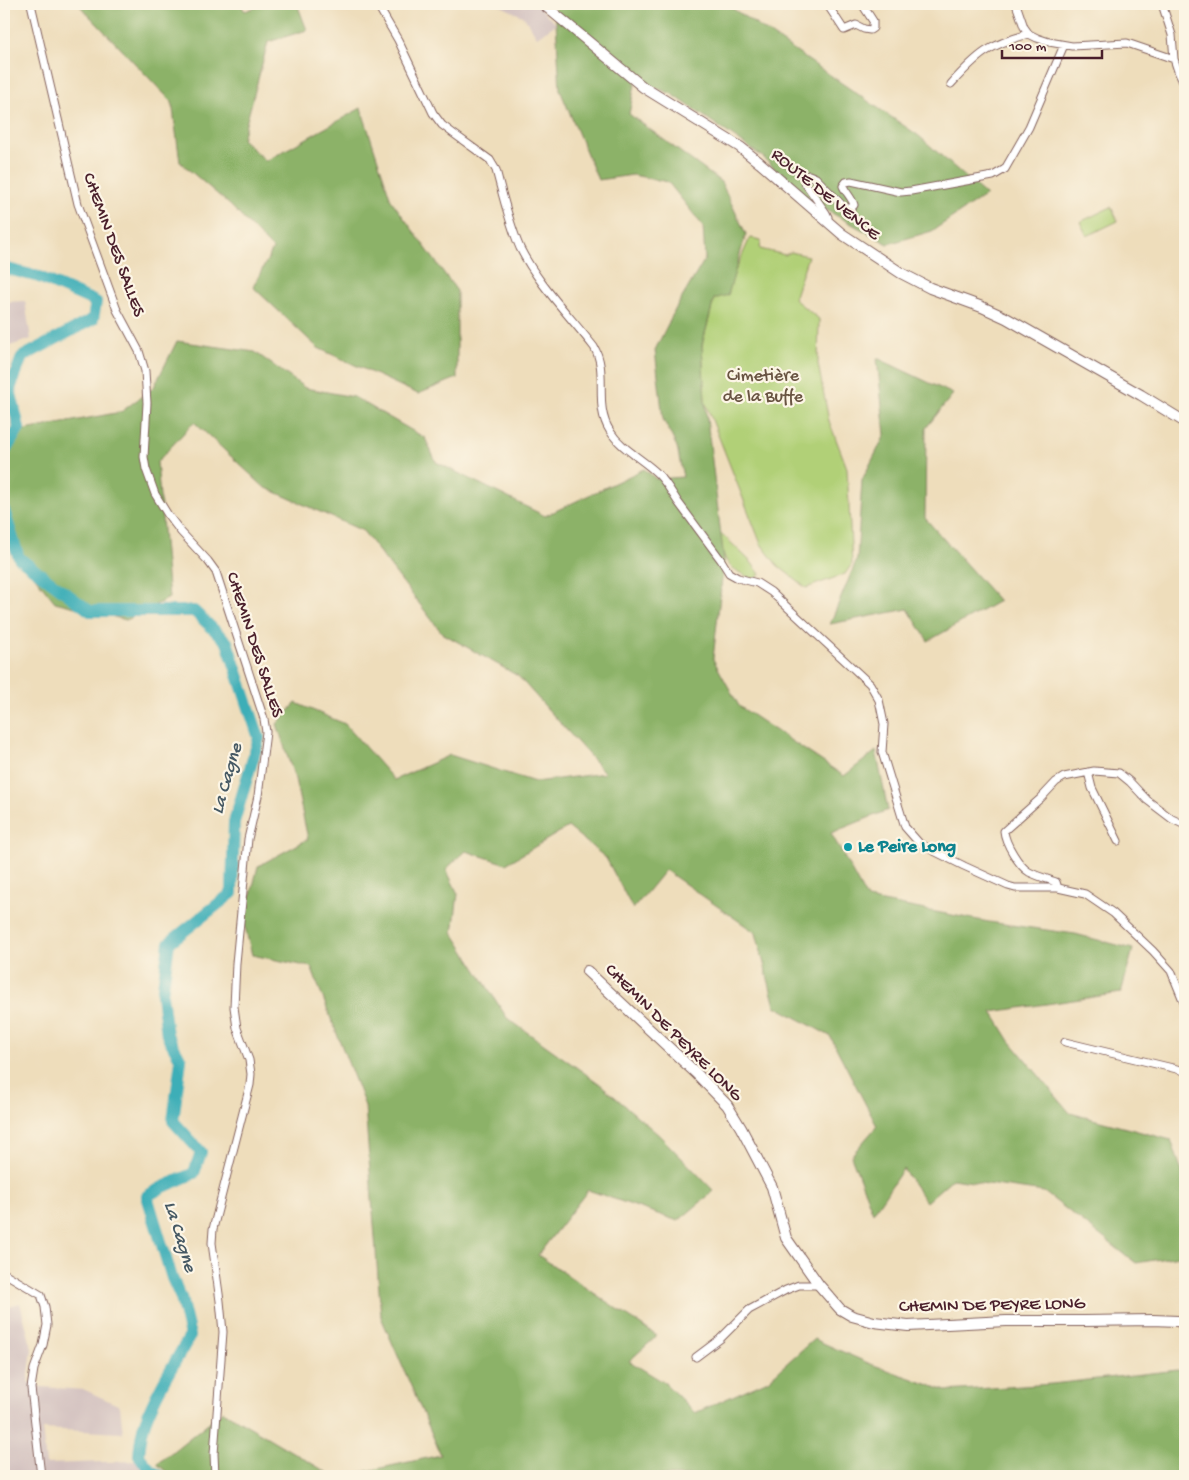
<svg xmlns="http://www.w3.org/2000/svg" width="1189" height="1480" font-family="'Gochi Hand',sans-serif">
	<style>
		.industrial { fill: #d1bfbe }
		.green { fill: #b1d077; stroke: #7e7851 }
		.forest { fill: #8cb268; stroke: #6b684a }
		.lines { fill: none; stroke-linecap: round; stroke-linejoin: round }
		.river { stroke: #3eaeb7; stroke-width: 12 }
		.street-casing { stroke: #83625d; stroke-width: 9 }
		.secondary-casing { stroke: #83625d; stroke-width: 12 }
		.street { stroke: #fff; stroke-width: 7 }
		.secondary { stroke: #fff; stroke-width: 10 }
		.culture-dot { fill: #0f9aa8; stroke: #fcf5e5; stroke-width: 2 }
		.labels { text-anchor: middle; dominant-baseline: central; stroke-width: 4.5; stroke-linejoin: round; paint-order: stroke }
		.street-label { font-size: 18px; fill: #4a1f2b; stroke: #fcf5e5 }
		.park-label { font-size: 18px; fill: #695442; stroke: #fcf5e5 }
		.culture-label { font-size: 18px; font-weight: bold; fill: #0d838f; stroke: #fcf5e5; text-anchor: start }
		.water-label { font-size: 19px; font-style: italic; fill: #455863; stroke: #fcf5e5 }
	</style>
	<rect width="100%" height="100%" fill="#fcf5e5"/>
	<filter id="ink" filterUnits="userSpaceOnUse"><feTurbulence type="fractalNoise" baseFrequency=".02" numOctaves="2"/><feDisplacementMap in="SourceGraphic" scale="10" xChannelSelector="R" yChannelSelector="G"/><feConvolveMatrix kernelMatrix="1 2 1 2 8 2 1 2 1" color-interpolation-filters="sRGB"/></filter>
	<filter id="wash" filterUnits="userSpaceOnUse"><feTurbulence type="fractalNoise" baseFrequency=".0096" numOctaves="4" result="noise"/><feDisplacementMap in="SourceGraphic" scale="20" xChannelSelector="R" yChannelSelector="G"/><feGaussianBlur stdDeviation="1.12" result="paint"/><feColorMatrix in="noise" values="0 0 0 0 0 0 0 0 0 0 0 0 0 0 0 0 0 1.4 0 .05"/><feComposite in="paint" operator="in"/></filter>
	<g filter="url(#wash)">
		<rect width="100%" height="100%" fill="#edb"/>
		<path class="industrial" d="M497,4H536L556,24L537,37L524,17Z
			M25,301L31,339L4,348V302Z
			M20,1303L32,1349L28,1382L41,1387L85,1390L120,1406L123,1433L42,1429L46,1464L136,1461L155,1476H7L4,1458V1308Z"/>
		<path class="green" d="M1111,207L1118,221L1087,236L1080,222Z
			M750,238L761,240L760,249L785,255L791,252L808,256L794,299L819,319L818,364L829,421L847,468L852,564L845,574L806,588L777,565L761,544L705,402L702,345L714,299L735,271Z
			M718,535H723L751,562L760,574L755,580C725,566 727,567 718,535Z"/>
		<path class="forest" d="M78,4H240L245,11L265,4H297L307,30L268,42L242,139L266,161L361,108L391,200L457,291V378L418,394L318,348L253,287L273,249L230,205L180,162L172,102Z
			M555,4H726L919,136L986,195L932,231L888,244L801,196L763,157L672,94L636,80L629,114L721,182L746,234L728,295L714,299L702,345L705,402L724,560L713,659L739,706L844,776L876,751L888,810L831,833L867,899L989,922L1075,934L1133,949L1121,993L992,1012L1010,1041L1070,1113L1171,1140L1185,1180V1255L1136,1263L1044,1192L952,1179L926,1202L903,1169L873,1213L851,1156L877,1126L830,1036L775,1006L756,933L665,870L633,909L606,858L568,827L506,864L466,851L446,869L458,894L453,933L507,1018L600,1084L660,1136L714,1191L678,1221L588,1190L538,1255L657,1336L629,1361L665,1383L695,1413L768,1380L814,1339L868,1363L946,1391L1052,1384L1178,1370L1185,1373V1476H344L441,1455L381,1317L365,1106L311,967L252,955L244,923L258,866L308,839L295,779L277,724L296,703L345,724L394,780L450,755L535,782L605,773L518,676L442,633L363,531L264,487L194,422L157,462L169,598L126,620L55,602L4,538V434L121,412L154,387L177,341L255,352L305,388L354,397L425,438L436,462L545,516L644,469L656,479L683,477L677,447L663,419L655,350L676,308L705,259L703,226L668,182L633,175L598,180L560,90Z
			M877,358L953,394L926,428L925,518L999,601L928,641L908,609L830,624L857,559L862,480L885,435Z
			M223,1411L333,1476H172L157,1464Z"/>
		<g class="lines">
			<path class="river" d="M4,268L39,277L96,302L93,319L22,357L10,389L19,428L4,453
				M4,510L19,558L90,611H194L227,642L259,738L234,822L232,893L169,943L162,995L167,1035L181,1060L173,1121L201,1152L194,1173L161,1188L147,1196L172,1278L181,1298L190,1336C174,1364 156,1392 145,1422C141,1433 140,1444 139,1456L151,1471L160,1476"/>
		</g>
	</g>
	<g filter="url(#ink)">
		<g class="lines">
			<defs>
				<path id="street" d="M31,4L78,204L117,310L139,351L145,371L147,403L144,457L146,469L155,494L168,515L181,532L208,561L216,572L264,719L266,732L258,796L248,839L236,963L234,1007L237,1028L249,1060L251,1074L250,1085L213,1229L212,1243L220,1301L223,1332L214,1454L215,1476
					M377,4L398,40L433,113L442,125L454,134L490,160L496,170C503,196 509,223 520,248C538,284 569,315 594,347C609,372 593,405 610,431C621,449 643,459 658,474C666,482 672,493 678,502C692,521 707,541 721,560L729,573L738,578L757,583L771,592L870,684L879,700L884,724L882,752L905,827L920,844L964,866L1008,886L1015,888H1058
					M827,4L844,30L856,25L864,29L870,30L873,28V21L862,4
					M1016,4L1024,27L1029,34L1037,38L1049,42L1072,46L1127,43L1174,59
					M1162,4L1172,35L1174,59L1178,71L1185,86
					M951,84C978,54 990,44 1029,34
					M827,222L828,217L826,213L805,183L806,176L809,175L816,178L843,206L847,208H851L854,205C852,198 846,193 843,186L846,182L851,181L901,192L911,191L993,176L1005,169L1029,127L1064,45
					M1088,772L1092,788L1118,841
					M1185,825L1172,819L1147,800L1130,782L1119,773L1094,771L1064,777L1056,782L1041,798L1004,831C1005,843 1019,866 1029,872C1037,876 1047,879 1056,882L1058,888L1085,894L1113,913L1153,951L1171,971L1185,1005
					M1065,1042L1185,1071
					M4,1273L41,1295L45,1307L47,1325L43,1345L34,1369L31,1388L41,1476
					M696,1357L720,1339L749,1310L786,1290L799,1285H819"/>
				<path id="secondary" d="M543,4L643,87L740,147L760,163L842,234L901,273L930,288L982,307L1006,318L1141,395L1185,422
					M587,971L696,1073L727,1105L741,1128L772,1187L786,1238L819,1285L840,1309L852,1316L874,1322L908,1326L1006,1321H1084L1153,1320L1178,1321L1185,1325"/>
			</defs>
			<use href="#street" class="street-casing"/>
			<use href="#secondary" class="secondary-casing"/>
			<use href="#street" class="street"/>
			<use href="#secondary" class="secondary"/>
		</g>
	</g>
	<circle class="culture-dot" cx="848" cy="847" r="5"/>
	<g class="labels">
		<g class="street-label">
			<text transform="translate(825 195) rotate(39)">ROUTE DE VENCE</text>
			<text transform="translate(113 245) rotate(70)">CHEMIN DES SALLES</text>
			<text transform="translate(254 645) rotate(72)">CHEMIN DES SALLES</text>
			<text transform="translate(673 1033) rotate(45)">CHEMIN DE PEYRE LONG</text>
			<text transform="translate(992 1306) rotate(-1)">CHEMIN DE PEYRE LONG</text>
		</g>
		<g class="park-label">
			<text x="763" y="376">Cimetière<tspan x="763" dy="21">de la Buffe</tspan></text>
		</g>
		<g class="culture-label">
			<text x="858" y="847">Le Peire Long</text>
		</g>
		<g class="water-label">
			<text transform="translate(228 779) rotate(-74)">La Cagne</text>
			<text transform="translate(179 1237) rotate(73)">La Cagne</text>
		</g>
	</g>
	<rect width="1189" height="1480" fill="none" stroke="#fcf5e5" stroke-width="20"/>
	<path d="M1002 50v8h100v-8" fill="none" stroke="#4a1f2b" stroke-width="2.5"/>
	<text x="1009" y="50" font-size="15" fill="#4a1f2b" stroke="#fcf5e5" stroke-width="4" paint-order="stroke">100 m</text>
</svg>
